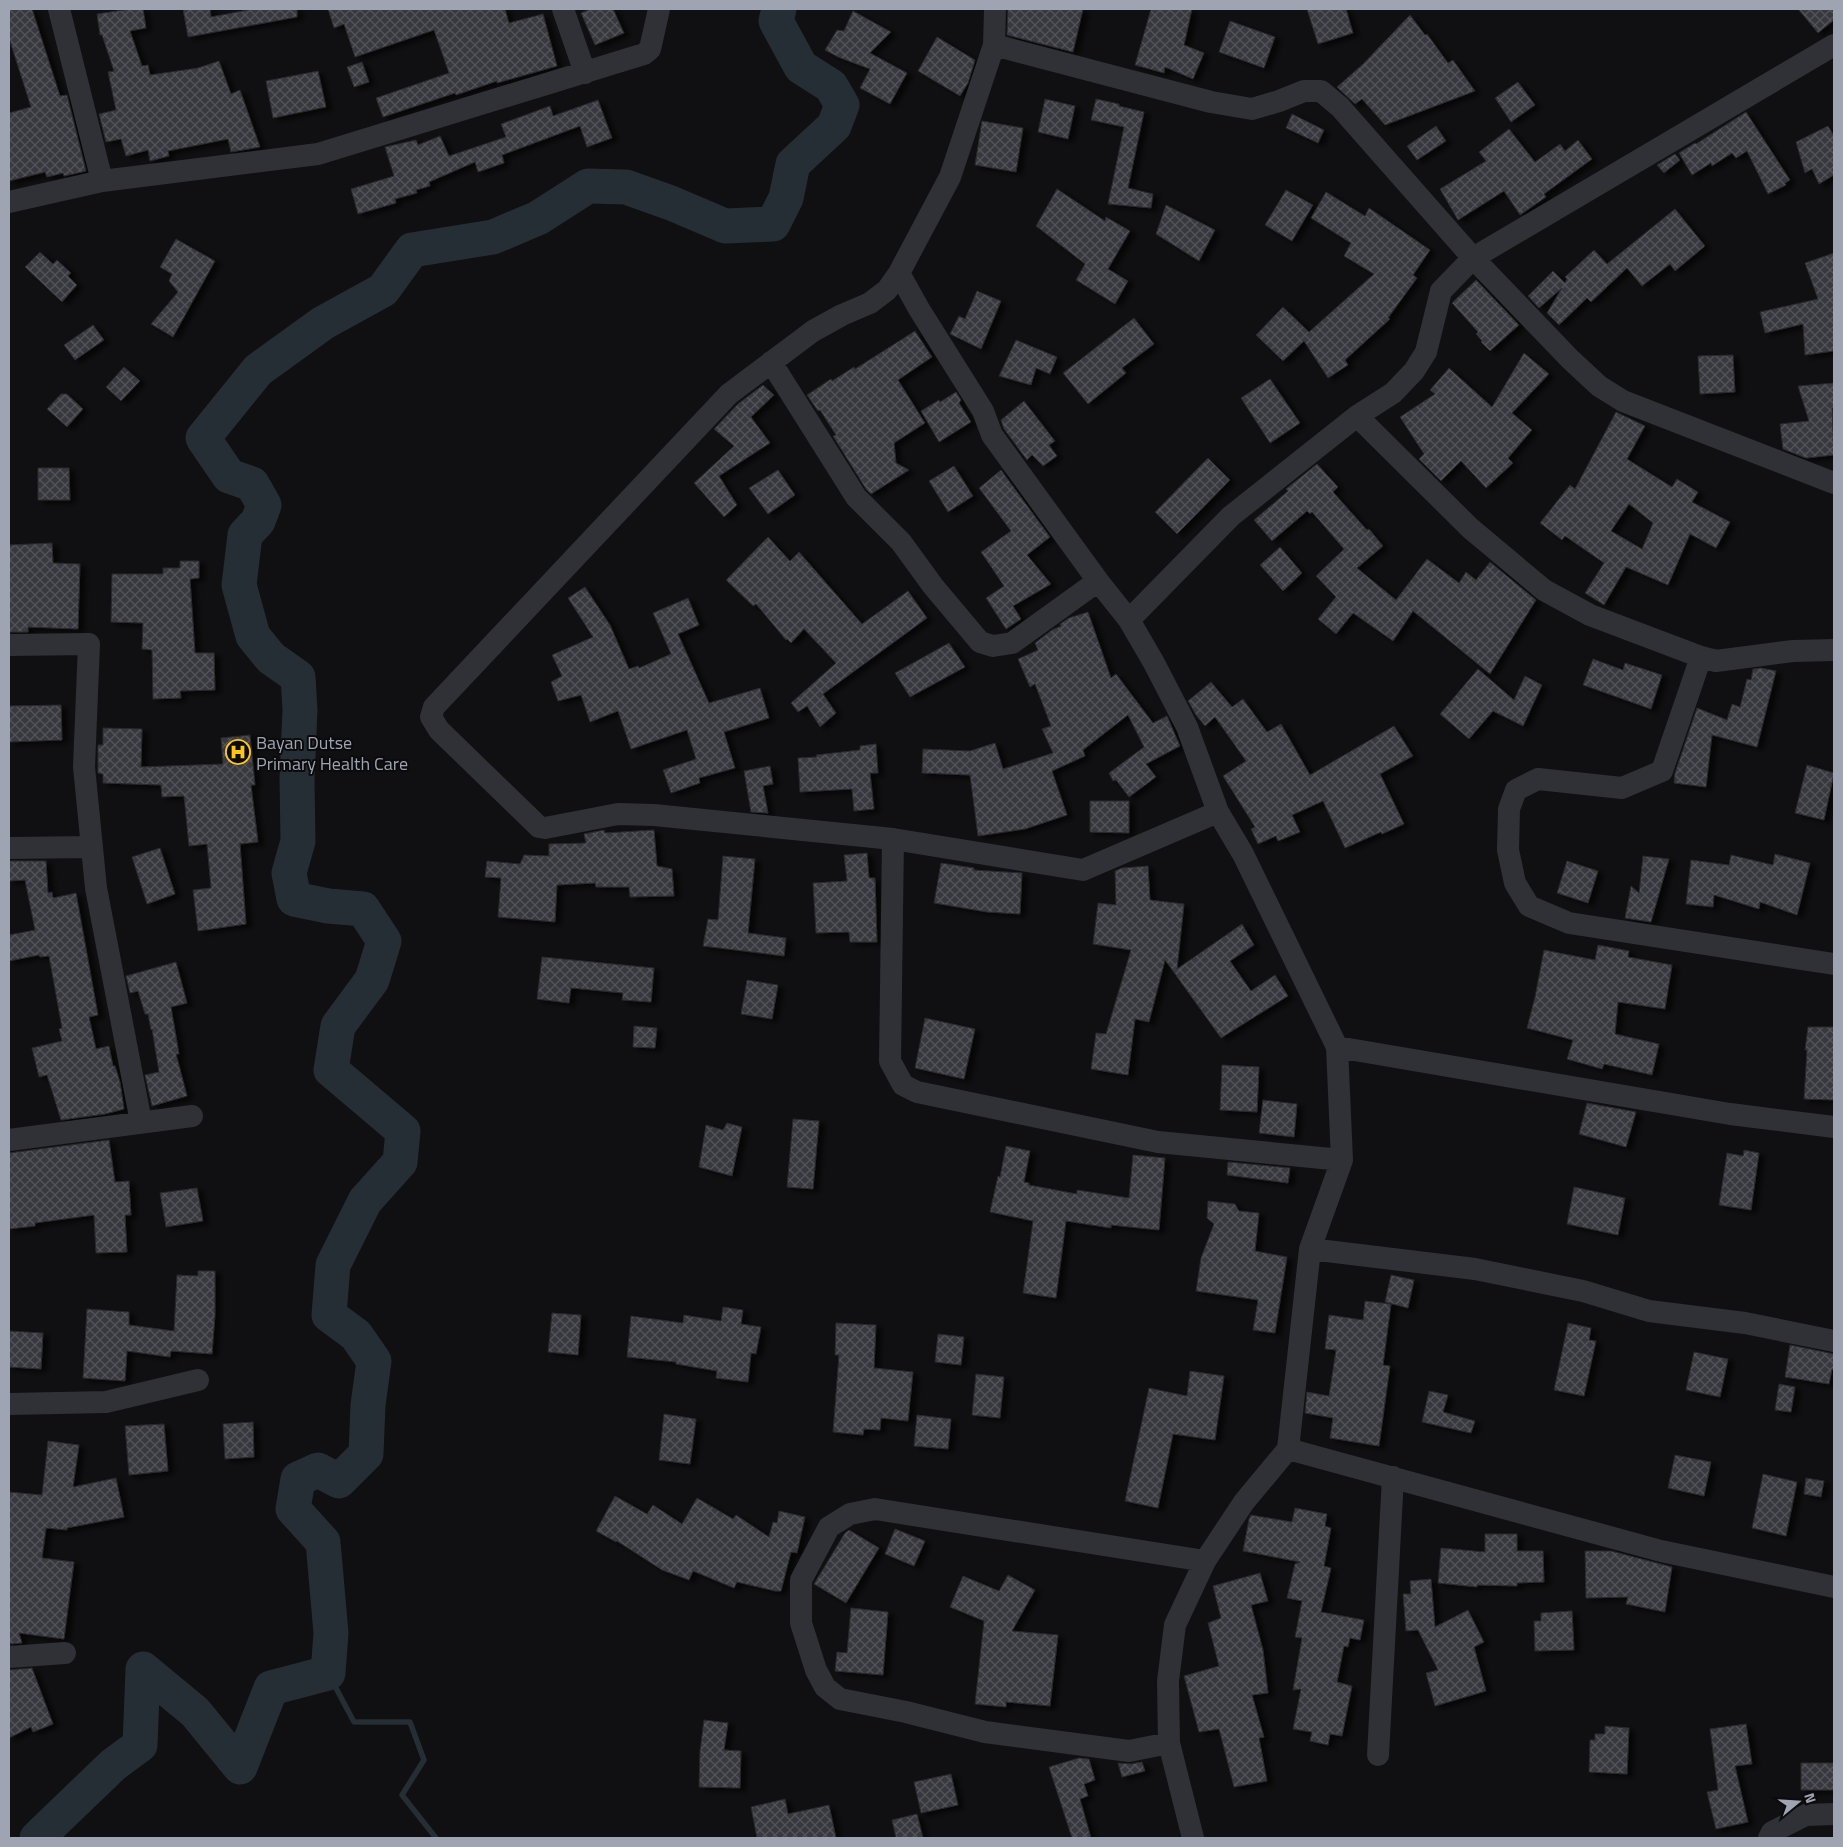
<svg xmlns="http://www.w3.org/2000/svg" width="1843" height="1847" font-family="'Titillium Web',sans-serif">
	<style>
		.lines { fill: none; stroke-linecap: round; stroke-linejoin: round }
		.stream { stroke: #252d35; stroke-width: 5.5 }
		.river { stroke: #252d35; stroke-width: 35 }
		.building { fill: url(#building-cross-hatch); stroke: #2a292d; fill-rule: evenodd; filter: url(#shadow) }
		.street { stroke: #303136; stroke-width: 22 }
		.labels { text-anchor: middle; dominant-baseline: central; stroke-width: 4; stroke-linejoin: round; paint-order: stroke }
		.poi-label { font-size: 18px; fill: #9fa4b3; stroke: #0b0b0c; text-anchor: start }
	</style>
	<defs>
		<pattern id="building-cross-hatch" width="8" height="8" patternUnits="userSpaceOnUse" patternTransform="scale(1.25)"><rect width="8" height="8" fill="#39393f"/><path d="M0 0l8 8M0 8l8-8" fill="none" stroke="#525358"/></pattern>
		<filter id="shadow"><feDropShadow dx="5.5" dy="3" stdDeviation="2.5" flood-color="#0009"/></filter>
	</defs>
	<rect width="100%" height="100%" fill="#100f11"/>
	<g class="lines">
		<path class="stream" d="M328,1673L354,1722H410L424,1760L402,1795L436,1838"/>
		<path class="river" d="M37,1838L113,1765L140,1745L143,1669L195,1712L240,1767L271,1688L328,1673L331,1633L323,1542L293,1509L298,1479L318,1470L339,1481L366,1454L368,1405L374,1361L356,1335L329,1315L333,1265L365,1201L400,1162L403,1131L331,1070L338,1026L372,980L384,941L363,909L328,906L294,899L289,873L298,841L297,779L300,710L298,677L271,658L253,636L239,585L245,535L258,521L264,505L252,484L229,476L203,438L258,370L323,323L383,290L412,250L493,237L538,218L588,186L626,187L671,203L725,226L773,224L786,198L793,164L834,126L842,105L831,86L801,67L776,21L779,9"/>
	</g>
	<path class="building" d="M9,9H32L60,96L67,95L86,171L64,176L63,173L47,177L45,172L9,181V113L31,107L9,38Z
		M130,9H143L146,28L130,31L142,66L148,65L150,75L198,68L219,61L231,94L240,90L260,147L231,152L228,139L168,151L169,156L150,161L148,150L126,156L121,139L106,142L99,114L116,110L108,72L114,71L102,35H100L97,14Z
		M183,9H210L211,17L253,9H297V17L188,37Z
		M328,9H505L509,23L543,14L557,66L497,83V81L456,95L455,93L383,117L376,98L449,73L434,30L355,57L344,24L334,28Z
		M591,9H613L624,33L595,45L581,13Z
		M1008,9H1083L1073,52L1007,35Z
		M1151,9H1192L1184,45L1204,53L1193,79L1165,67L1164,73L1135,65Z
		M1307,9H1346L1353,33L1318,44Z
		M1798,9H1834V20L1818,33Z
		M853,11L891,32L870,53L907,73L890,104L860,88L870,69L838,57L825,50L837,30L844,31Z
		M1410,15L1425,35L1427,34L1448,63L1453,60L1475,91L1385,125L1362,99L1355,104L1337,87L1363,64Z
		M1230,21L1275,37L1264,68L1219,52Z
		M937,37L975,60L968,83L960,96L918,71Z
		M362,62L369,82L354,87L347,67Z
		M318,71L326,107L273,118L266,81Z
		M1518,82L1535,105L1511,122L1495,98Z
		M1045,99L1075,106L1068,139L1038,132Z
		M1096,99L1119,104V106L1144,112L1128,188L1153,194L1151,208L1108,204L1124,127L1091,120Z
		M598,100L612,138L587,147L580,126L502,155L504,163L478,172L475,162L429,182L430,186L416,190L417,193L395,199L396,203L358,214L351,189L394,176L385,147L416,140L418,145L440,136L449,156L506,137L501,124L550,106L553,116Z
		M1746,112L1790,180L1785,183L1786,185L1768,194L1747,151L1736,158L1732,153L1712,166L1711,163L1692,175L1679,153L1695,143L1696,144Z
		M1292,114L1324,130L1318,143L1286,128Z
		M982,121L1023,128L1016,172L975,165Z
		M1436,126L1446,141L1417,160L1407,146Z
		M1828,126L1834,136V175L1819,184L1812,169L1805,173L1796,142Z
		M1509,129L1535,162L1560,144L1565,151L1578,140L1592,159L1544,194L1546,197L1520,215L1504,191L1458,220L1440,189L1486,161L1479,152Z
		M1675,154L1680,160L1664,173L1657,165Z
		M1057,189L1105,221L1106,217L1130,231L1108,269L1128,281L1115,304L1076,280L1085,264L1036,226Z
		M1286,190L1313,205L1292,241L1265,225Z
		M1326,192L1365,216L1369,208L1430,250L1413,275L1417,278L1388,318L1390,319L1345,360L1348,365L1328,378L1304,341L1283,361L1256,335L1283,307L1309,332L1374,274L1344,256L1351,243L1311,218Z
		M1166,205L1215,230L1199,261L1156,234Z
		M1675,209L1705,246L1675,271L1670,264L1642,286L1627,268L1591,302L1587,298L1559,325L1547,313L1562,288L1539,308L1528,296L1553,271L1565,283L1567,279L1565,277L1594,250L1607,264Z
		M176,239L215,261L173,337L151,324L178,292L169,281L172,274L160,267Z
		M40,252L53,264L57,260L71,273L68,276L77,285L62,302L25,267Z
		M1834,253V351L1805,355L1803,324L1765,333L1760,312L1818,299L1805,263Z
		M1476,280L1519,325L1490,351L1481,342L1482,341L1476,334L1478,332L1452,303Z
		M977,291L1001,301L981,349L950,334L959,316L965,319Z
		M1134,318L1154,344L1122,368L1126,373L1088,404L1063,373Z
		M93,325L104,340L75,360L64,345Z
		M915,331L932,357L898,380L925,423L894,443L896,463L909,470L871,494L866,489L833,436L836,435L820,410L818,411L807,395L831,379L832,381L854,367L855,369Z
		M1016,340L1057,357L1050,374L1036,368L1031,385L999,376Z
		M1524,353L1549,374L1512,413L1532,430L1508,458L1513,463L1486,488L1461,461L1441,481L1419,459L1424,454L1400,417L1435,394L1430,390L1449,368L1492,407Z
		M1733,355L1735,392L1700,394L1698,356Z
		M124,367L140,381L121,401L106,387Z
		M1270,379L1300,423L1270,443L1241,398Z
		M1834,383V408H1832L1834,455L1806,458L1783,449L1780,424L1809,421L1798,386Z
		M763,385L774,395L751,417L770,443L719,476L737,505L724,517L694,483L734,446L714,429L738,404Z
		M956,392L961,400L959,403L971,422L939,442L921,411L939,400L940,402Z
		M61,394H67L83,409L67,427L47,409Z
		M1024,401L1055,441L1049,445L1057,456L1043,466L1032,455L1027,460L1004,429L1001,420Z
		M1616,412L1645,426L1627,459L1672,487L1677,479L1698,492L1692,502L1730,522L1716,548L1690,534L1668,585L1626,567L1604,605L1585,593L1604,563L1565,536L1562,540L1540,523L1570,485L1575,489ZM1629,504L1653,523L1642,549L1611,531Z
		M1208,458L1230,480L1177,534L1155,512Z
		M1317,464L1338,487L1333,492L1367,530L1369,529L1383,546L1357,568L1396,600L1427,559L1459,583L1466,572L1476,580L1490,562L1536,600L1490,674L1413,611L1393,641L1353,613L1336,634L1318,619L1336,597L1316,576L1344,549L1312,512L1310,514L1307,511L1272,541L1254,520L1288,491L1286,489Z
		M954,466L973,496L948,512L929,481Z
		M38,468H69L70,500H38Z
		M778,470L795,495L768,514L749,488Z
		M1001,470L1050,537L1027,555L1051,584L1013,606L1021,619L1006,629L986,598L1004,586L981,552L1011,531L979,488Z
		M768,537L790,561L799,552L862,624L908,591L927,618L823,694L836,713L820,727L807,706L798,712L791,703L836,663L804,629L791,643L787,639L786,640L756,604L753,606L726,580Z
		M52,543L53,563L80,564L78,629L28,627V632H9V545Z
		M1280,547L1302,573L1283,591L1260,565Z
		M180,561H199V578L190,579L195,653H214L215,690L180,691L181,698L153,699L152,650L142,649L143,623L111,622L112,574H163V568H180Z
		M585,587L610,625L629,669L638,666L639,668L671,654L653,613L688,598L699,625L678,634L709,703L760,688L769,718L724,732L735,768L699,778L700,783L671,793L663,770L696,759L687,730L631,749L618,711L590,722L581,695L558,701L551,682L562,676L552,655L593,637L568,598Z
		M1088,612L1111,678L1116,674L1153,723L1167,716L1180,746L1146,764L1156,777L1129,797L1116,780L1113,781L1109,773L1144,747L1128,715L1083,750L1085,756L1052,771L1067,815L1025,829L978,836L970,775L922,773L923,749L970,751L995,743L1003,769L1053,753L1042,729L1051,726L1035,684L1030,687L1018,659L1038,650L1035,643L1052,630L1061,626L1060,624L1069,618Z
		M949,643L965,667L910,697L895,673Z
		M1593,659L1623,670L1625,663L1662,675L1651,709L1583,685Z
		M1761,668L1776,671L1757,747L1712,735L1706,787L1674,783L1675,773L1697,708L1727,720L1732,704L1740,707L1747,679L1751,680L1753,669Z
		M1478,669L1514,700L1525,676L1542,685L1523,726L1493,711L1469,739L1440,714Z
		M1211,682L1232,707L1243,699L1267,732L1281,724L1310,775L1394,726L1413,756L1380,774L1404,824L1382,834L1381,832L1345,848L1323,801L1292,815L1300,832L1278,841L1276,836L1258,844L1251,829L1255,827L1223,776L1246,761L1215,717L1205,726L1196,715L1188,701Z
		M61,705L62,740L9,742V706Z
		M103,728L142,729L141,767L223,764L221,738L250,735L255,785H251L258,842L240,844L246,924L198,931L193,890L211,888L207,844L189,846L184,796L162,797L161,785L103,783V774L98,773V745H103Z
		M876,744L878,773H870L874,809L854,811L852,789L800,792L798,758L817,757L816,755L860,750V746Z
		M1807,765L1834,773L1824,820L1795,813Z
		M770,766L773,784L763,786L768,813L751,812L744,771Z
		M1090,801H1129V833L1090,832Z
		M604,830L605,833L654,830L657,866L672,869L674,896L630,897L629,887H596L595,883L557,885L555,922L498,917L501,878L485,877L487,861L520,864L524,855L549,856V844L586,843L584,834Z
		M160,848L175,894L147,904L132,857Z
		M867,853L869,878H875L877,942H850L849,932L816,933L813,883L847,881L844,855Z
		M1775,854L1810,863L1797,915L1760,902L1759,909L1714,895L1713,907L1686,904L1691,860L1729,865L1731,855L1773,865Z
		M723,856L755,859L748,933L786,938L784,956L703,946L708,919L718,920Z
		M1643,856L1669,859L1651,922L1625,918L1631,886L1639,893Z
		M9,861H46L48,893L52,892L53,898L76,893L98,1015L89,1017L96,1049L109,1046L113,1066H115L120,1082L124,1109L105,1114L61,1120L47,1075L39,1077L32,1048L62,1041L59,1029L62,1028L49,956L40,957L39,955L9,961V935L35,930L25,880L9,881Z
		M1567,861L1598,871L1588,903L1557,893Z
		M941,863L974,868V870L1022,873L1020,914L987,912L934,903Z
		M1148,866L1150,900L1184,904L1177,969L1242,924L1254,945L1230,961L1251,991L1275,975L1288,996L1221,1038L1165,960L1149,1022L1135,1019L1128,1075L1091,1069L1096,1033L1106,1034L1131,950L1093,944L1098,903L1116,905L1115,871L1122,868Z
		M1598,945L1629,951L1628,957L1672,965L1665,1009L1618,1002L1615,1034L1659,1044L1652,1075L1604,1064L1602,1069L1567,1059L1573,1040L1527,1028L1535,997L1544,950L1595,960Z
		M542,957L654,968L651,1002L622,1000L623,993L571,988L569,1003L537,999Z
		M176,962L187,1003L171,1007L179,1054H176L187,1096L152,1106L145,1075L159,1072L152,1029L151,1030L148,1014H145L138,991L130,993L126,976Z
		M747,980L778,985L772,1019L741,1014Z
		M925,1018L975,1029L964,1079L915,1068Z
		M634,1026L657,1028L655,1048L633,1047Z
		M1808,1027H1834V1100L1804,1099L1807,1050H1805Z
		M1222,1065L1259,1067L1257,1112L1220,1110Z
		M1263,1100L1297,1104L1294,1137L1259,1133Z
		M1587,1103L1636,1112L1626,1147L1579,1134Z
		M793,1119L819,1121L813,1189L787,1187Z
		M727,1123L742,1127L732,1176L699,1167L706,1125L723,1130Z
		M109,1140L115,1182L129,1181L131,1215H125L127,1252L96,1253L94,1215L35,1223V1226L9,1229V1153Z
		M1006,1146L1030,1151L1024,1182L1029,1183V1185L1077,1194V1190L1129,1198L1133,1155L1165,1158L1159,1230L1111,1225V1228L1066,1221L1056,1298L1023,1293L1033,1221L990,1212L998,1176L1000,1177Z
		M1744,1150L1759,1153L1751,1210L1719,1205L1727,1153L1743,1156Z
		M1228,1162L1290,1168L1288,1183L1227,1175Z
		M1574,1187L1625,1198L1618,1235L1567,1224Z
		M197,1188L203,1221L166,1227L160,1193Z
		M1208,1201L1235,1204L1239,1211L1259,1213L1255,1251L1287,1257L1275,1333L1253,1330L1258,1300L1196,1291L1201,1258L1214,1224L1207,1218Z
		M198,1271H215V1315L212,1354L171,1351L170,1357L127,1351L125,1381L83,1378L87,1309L129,1312V1325L174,1331L177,1275L198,1276Z
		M1391,1275L1414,1280L1408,1308L1385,1302Z
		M1365,1301L1391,1304L1383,1365L1390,1366L1379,1446L1330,1438L1333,1418L1305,1413L1307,1392L1329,1396L1336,1350L1325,1349L1329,1315L1363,1320Z
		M723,1307L743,1310L741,1324L761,1327L756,1354L751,1353L748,1382L716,1378L717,1371L676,1364V1362L627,1357L631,1316L683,1323L684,1315L721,1321Z
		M552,1313L581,1315L578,1355L548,1352Z
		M836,1323L876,1325L874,1368L913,1372L908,1421L881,1418L880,1430L864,1429L863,1435L833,1432L839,1355H835Z
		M1568,1323L1591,1328L1589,1340L1596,1341L1584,1396L1554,1390Z
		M9,1331L43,1333L41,1369L9,1367Z
		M938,1334L964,1337L961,1365L935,1362Z
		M1790,1345L1834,1354V1370L1832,1369L1829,1384L1785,1377Z
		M1694,1352L1728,1359L1720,1397L1686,1390Z
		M1190,1371L1224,1376L1215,1440L1173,1434L1158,1508L1125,1501L1149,1388L1187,1396Z
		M976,1374L1004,1377L1000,1418L972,1415Z
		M1779,1384L1795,1387L1791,1412L1775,1410Z
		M1429,1391L1448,1395L1443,1412L1475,1421L1471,1433L1422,1422Z
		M664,1414L696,1419L690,1464L659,1460Z
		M917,1415L951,1419L948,1449L914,1446Z
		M253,1422L254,1457L225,1459L223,1424Z
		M164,1424L168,1471L129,1475L125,1426Z
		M48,1441L79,1445L73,1487L116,1478L124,1517L67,1528V1530L46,1528L42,1558L74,1562L64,1639L19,1633L22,1643L9,1644V1492L42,1495Z
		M1675,1455L1711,1462L1704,1496L1668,1488Z
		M1763,1474L1797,1482L1786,1536L1752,1528Z
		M1806,1478L1824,1481L1821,1497L1804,1494Z
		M615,1496L647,1514L653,1505L682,1524L697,1498L733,1519L736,1515L769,1537L773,1522L777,1523L779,1511L805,1517L797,1553L791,1552L781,1591H775L737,1582L734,1588L693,1571L689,1580L662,1570L617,1541L616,1542L596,1531Z
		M1295,1508L1327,1514L1325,1526L1331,1528L1324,1566L1331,1568L1321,1612L1364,1620L1360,1640L1350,1638L1348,1647L1344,1646L1337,1682L1352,1686L1342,1736L1330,1734L1328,1745L1310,1741L1312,1732L1293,1729L1301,1689L1293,1690L1302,1638L1295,1637L1302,1601L1287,1598L1295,1564L1300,1562L1243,1551L1249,1519L1251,1515L1292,1522Z
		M895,1529L925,1541L914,1566L885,1554Z
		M849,1530L879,1548L846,1603L814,1584L845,1533Z
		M1485,1534H1517V1551H1543L1544,1582L1517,1583V1586L1477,1585V1587L1438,1583L1441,1548L1485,1552Z
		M1585,1551H1611L1672,1567L1665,1612L1626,1604L1628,1597L1586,1598Z
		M1260,1573L1268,1601L1251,1605L1263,1650L1268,1693L1252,1695L1264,1737L1259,1738L1267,1781L1234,1787L1219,1729L1199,1732L1184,1676L1219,1666L1208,1623L1221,1618L1213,1586Z
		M1008,1575L1035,1590L1012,1631L1058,1635L1050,1706L1006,1702V1707L975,1704L984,1621L950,1607L963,1576L999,1591Z
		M1431,1579L1435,1627L1468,1610L1484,1642L1474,1647L1486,1691L1435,1706L1426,1673L1438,1670L1418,1630L1406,1631L1403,1594H1411L1410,1581Z
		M851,1608L888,1612L883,1675L835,1671L837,1652L847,1653Z
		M1572,1611L1574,1650L1535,1651L1534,1621H1541V1613Z
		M32,1668L53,1724L33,1732L31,1727L9,1738V1670Z
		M704,1720L728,1723L724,1750L741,1751L740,1788L699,1787L700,1751Z
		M1746,1724L1752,1764L1735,1766L1748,1822L1716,1829L1707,1792L1718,1790L1710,1729Z
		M1605,1726L1629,1728L1627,1774L1589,1772L1590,1740H1595V1734H1605Z
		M1079,1758L1089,1759L1095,1780L1084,1784L1088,1796L1080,1799L1091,1838H1072L1049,1767Z
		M1142,1762L1145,1771L1122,1777L1118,1763L1131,1764Z
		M1801,1763H1834V1790H1801Z
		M951,1774L958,1805L921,1813L914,1782Z
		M785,1799L788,1814L829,1805L836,1838H757L751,1807Z
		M917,1814L923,1838H896L892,1820Z"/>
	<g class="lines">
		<path class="street" d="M59,9L102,181
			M563,9L585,73
			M995,9L994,45L950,177L899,273L887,290L870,303L842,315L813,331L729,394L434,707L431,717L439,730L539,827L545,828L618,814L654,815L893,839L1083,870L1218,812
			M994,45L1211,102L1252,109L1279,101L1304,91H1321L1340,107L1473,258L1570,359L1599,386L1623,401L1834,483
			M9,202L102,181L318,154L644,54L650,49L659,9
			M899,273L919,309L983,411L992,435L1098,581L1129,620L1154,663L1187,727L1218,812L1243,854L1337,1047L1342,1160L1310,1249L1288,1449L1661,1551L1834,1587
			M771,362L856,497L901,542L933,586L980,642L993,646L1012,643L1098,581
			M1357,416L1470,528L1544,590L1590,615L1701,657L1716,661L1793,651L1834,650
			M1129,620L1231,516L1357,416L1393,393L1414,371L1426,352L1441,291L1473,258L1834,45
			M9,645L89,644L84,767L96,888L141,1122
			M1701,657L1662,771L1622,788L1538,779L1516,790L1509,809L1508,850L1515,883L1529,906L1569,923L1834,964
			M893,839L890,1061L903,1085L917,1092L1158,1142L1342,1160
			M9,848L92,847
			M1337,1047L1730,1114L1834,1127
			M9,1140L192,1116
			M1310,1249L1475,1269L1583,1291L1649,1311L1745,1323L1834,1341
			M9,1404L106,1402L198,1380
			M9,1657L65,1653
			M1169,1743L1129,1751L985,1732L906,1712L840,1699L825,1687L816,1670L801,1623V1580L829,1527L850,1514L875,1509L1205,1561
			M1378,1755L1393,1477
			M1193,1838L1169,1743L1168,1681L1175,1625L1205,1561L1244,1502L1288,1449
			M1769,1838L1772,1832L1806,1815L1834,1814"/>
	</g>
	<defs>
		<symbol id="hospital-ring" viewBox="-11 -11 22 22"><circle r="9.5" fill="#0b0b0c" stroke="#ffc519" stroke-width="1.5"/><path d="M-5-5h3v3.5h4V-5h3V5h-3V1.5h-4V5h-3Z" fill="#ffc519"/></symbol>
	</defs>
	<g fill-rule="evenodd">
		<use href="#hospital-ring" x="224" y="738" width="28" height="28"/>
	</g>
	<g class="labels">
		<g class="poi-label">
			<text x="256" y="742">Bayan Dutse<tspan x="256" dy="21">Primary Health Care</tspan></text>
		</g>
	</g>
	<rect width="1843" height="1847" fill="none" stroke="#9fa4b3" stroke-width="20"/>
	<g transform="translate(1798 1802) rotate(72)" stroke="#0b0b0c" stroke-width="4" paint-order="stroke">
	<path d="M0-4L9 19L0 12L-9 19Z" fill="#9fa4b3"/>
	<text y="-8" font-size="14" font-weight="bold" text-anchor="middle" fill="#9fa4b3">N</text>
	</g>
</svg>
